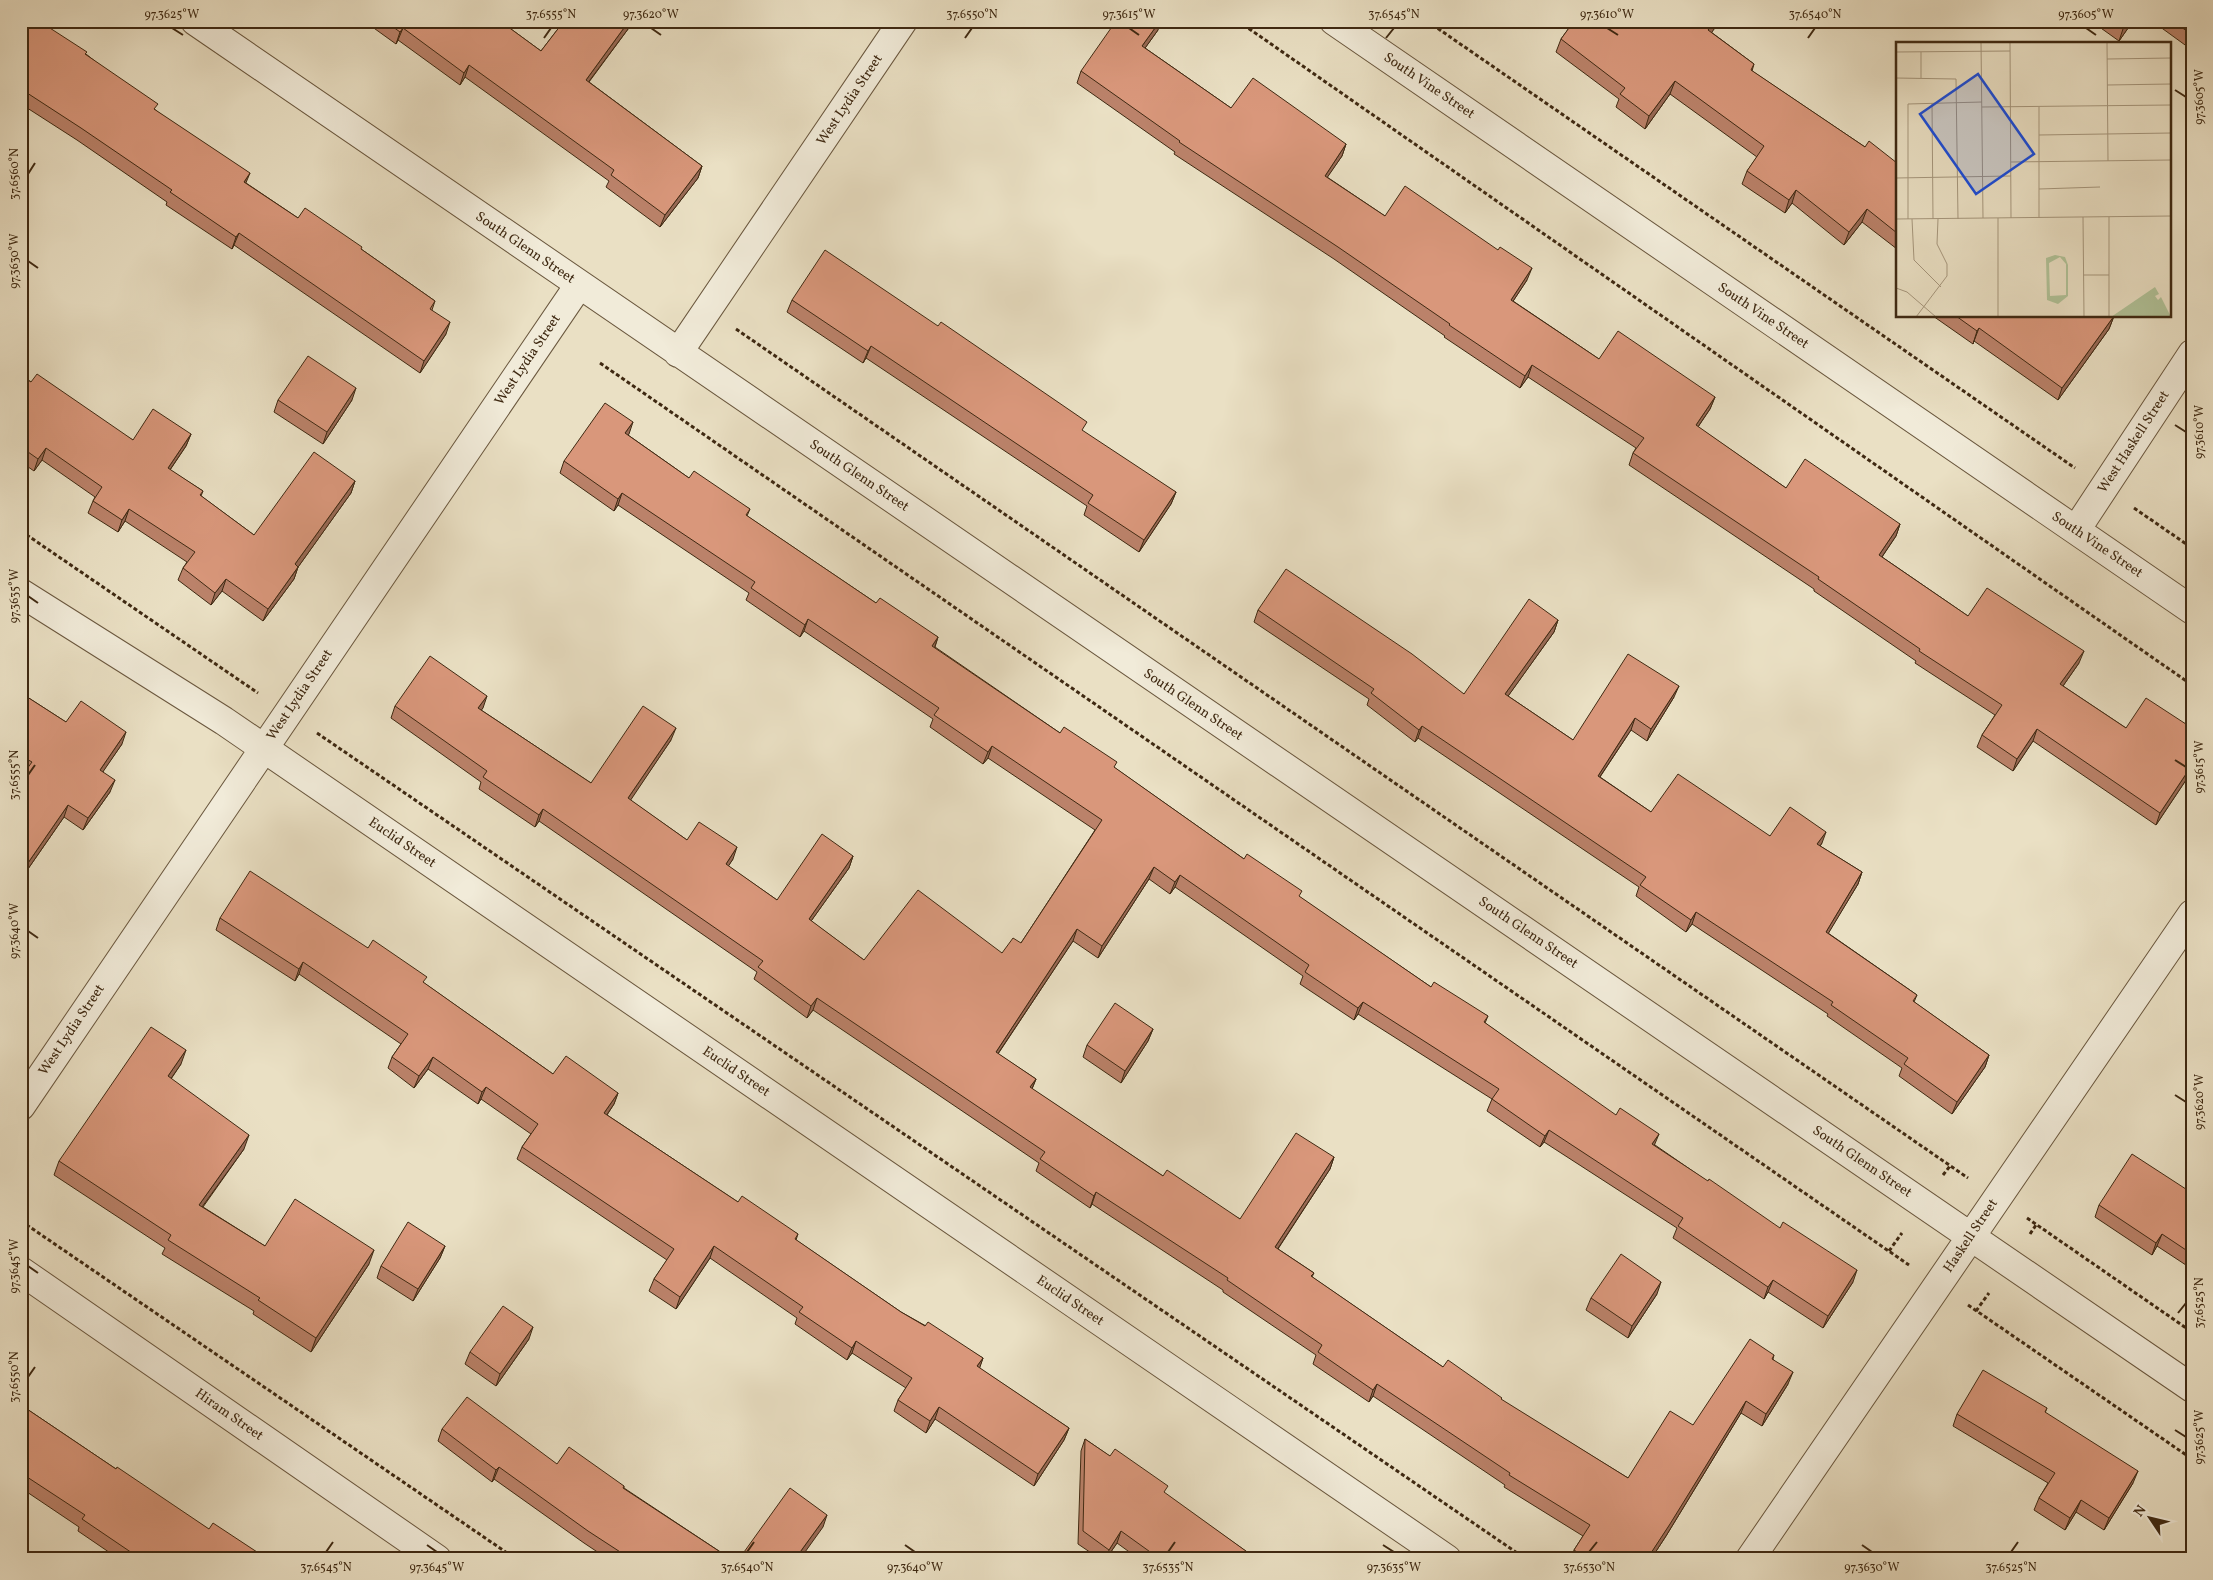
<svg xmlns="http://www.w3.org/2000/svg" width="2213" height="1580" font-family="Vollkorn,serif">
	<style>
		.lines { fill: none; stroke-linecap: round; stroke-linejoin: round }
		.street-casing { stroke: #6a573e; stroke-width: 30 }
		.path { stroke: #3f2912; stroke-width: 3; stroke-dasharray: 4 2.5; stroke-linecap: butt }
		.street { stroke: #f1ebd9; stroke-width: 28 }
		.wall { fill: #bb826a; stroke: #3f2912 }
		.shaded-wall { fill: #986a56; stroke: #3f2912 }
		.building { fill: #d9977b; stroke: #3f2912 }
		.ticks { fill: none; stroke: #3f2912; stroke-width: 2 }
		.labels { text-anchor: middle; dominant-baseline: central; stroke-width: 4.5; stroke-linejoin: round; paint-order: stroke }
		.street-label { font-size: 14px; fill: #3f2912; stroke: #f1ebd9 }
		.inset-road { fill: none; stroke: #a6977d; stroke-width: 1 }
		.view { fill: #1d4ed8; fill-opacity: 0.15; stroke: #1d4ed8; stroke-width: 2.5 }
		.inset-edge { fill: none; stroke: #3f2912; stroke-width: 2.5 }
		.neatline { fill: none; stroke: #3f2912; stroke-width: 2 }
		.ticks-label { font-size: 12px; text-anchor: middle; fill: #3f2912 }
	</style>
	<rect width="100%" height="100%" fill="#eae0c4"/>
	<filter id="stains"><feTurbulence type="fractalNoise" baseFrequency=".004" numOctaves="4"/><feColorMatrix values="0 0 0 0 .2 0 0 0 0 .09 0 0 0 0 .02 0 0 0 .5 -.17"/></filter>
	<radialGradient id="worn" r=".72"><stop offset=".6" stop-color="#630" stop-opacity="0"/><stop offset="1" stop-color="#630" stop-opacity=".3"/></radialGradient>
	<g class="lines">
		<defs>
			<path id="street" d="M195,21L2192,1388
				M1334,21L2192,610
				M678,353L903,21
				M2076,530L2192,354
				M21,593L224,721L1447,1559
				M21,1106L579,285
				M21,1271L437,1559
				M1750,1559L2192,914"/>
		</defs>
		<use href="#street" class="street-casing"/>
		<path class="path" d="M1238,21L2192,685
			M1427,21L2075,468
			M736,329L1968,1178
			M600,363L1909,1265
			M2134,508L2192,548
			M21,531L258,693
			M317,733L1526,1559
			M1943,1175L1950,1166
			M2027,1218L2192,1332
			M21,1221L516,1559
			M2030,1234L2036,1225
			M1889,1251L1902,1233
			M1968,1305L2192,1459
			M1976,1311L1989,1293"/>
		<use href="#street" class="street"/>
	</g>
	<path class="wall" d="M21,21L86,54L246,183L298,218L361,249L435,301L432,310L446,334L420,373L234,245L232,249L166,205L167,202L77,140L21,104Z
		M364,21H500L541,51L564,21H634L589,82L702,166L698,178L660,227L606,187L609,181L465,77L460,85L398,40L396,44Z
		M812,21H826L821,28Z
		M1560,21H1720L1711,32L1754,64L1752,71L1865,147L1897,163V249L1862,222L1844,245L1792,203L1785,213L1742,184L1747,171L1757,157L1670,94L1645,129L1616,107L1619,99L1556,52L1561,39L1569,28Z
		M2091,21H2133L2119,41Z
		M2152,21H2192V50Z
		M1158,30L1145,48L1231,108L1346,144L1342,156L1327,177L1385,216L1527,280L1513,301L1599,359L1715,397L1710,409L1698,427L1786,488L1900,524L1896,536L1882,557L1968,616L2079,663L2063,686L2126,728H2192V771L2156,825L2033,741L2013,771L1977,747L1982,735L1995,715L1915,663L1916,661L1814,591V589L1629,465L1633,453L1636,448L1528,377L1520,388L1444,337L1445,336L1334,259L1174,154L1175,152L1077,83L1081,71Z
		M792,300L1176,492L1171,504L1139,552L1084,515L1087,506L866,358L863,363L787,312Z
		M1933,316H2114L2109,329L2058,400L1974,341L1973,344Z
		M21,376L133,440L191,434L186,446L170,470L203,491L201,496L254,535L355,481L351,493L298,567L294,579L263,621L222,591L211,605L178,580L183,568L187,562L125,521L118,532L88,513L93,501L95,497L42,460L34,471L21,462Z
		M278,400H352L323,444L274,412Z
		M628,435L689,478L750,509L747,516L876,603L938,637L935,647L1060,733L1115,768L1244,859L1431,987L1488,1016L1485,1023L1655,1145L1853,1282L1823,1328L1768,1292L1764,1299L1673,1238L1677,1228L1544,1142L1540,1147L1487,1111L1492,1099L1358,1014L1354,1020L1300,984L1303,976L1175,887L1170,894L1149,879L1098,958L1073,941L998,1054L1036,1079L1032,1089L1163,1176L1240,1219L1334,1157L1330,1169L1278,1249L1314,1273L1312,1277L1443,1367L1501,1400L1628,1478L1693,1425L1774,1355L1773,1359L1788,1384L1762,1426L1741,1413L1666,1536L1651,1559H1571L1574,1550L1583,1536L1504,1487L1505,1485L1373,1396L1369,1402L1313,1364L1316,1355L1223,1292V1290L1092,1204L1090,1208L1036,1171L1039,1163L813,1010L807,1018L754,979L757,972L539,821L535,827L479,789L481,782L391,718L395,706L483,708L481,710L591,783L671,740L630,800L687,840L733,859L728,866L777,900L853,856L849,868L811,921L864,960L1002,953L1021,943L1095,830L988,758L983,764L930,727L933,719L804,631L800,637L746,600L749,593L618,505L614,511L560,473L564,461Z
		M1258,610L1464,694L1558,620L1554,632L1508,696L1573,740L1674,697L1647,741L1631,730L1600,777L1651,812L1770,836L1822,843L1820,846L1862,872L1858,884L1828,933L1917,995L1914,1002L1989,1055L1985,1067L1952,1114L1899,1076L1902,1068L1827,1016L1828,1014L1692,924L1686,932L1636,896L1639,887L1418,738L1415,742L1367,705L1369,699L1254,622Z
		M21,693L66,722L122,744L103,771L110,792L83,830L64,817L21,879V777L24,773L21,770Z
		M220,918L368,948L424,983L553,1074L618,1093L614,1104L607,1115L738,1202L798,1234L796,1240L901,1312L983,1358L979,1368L1069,1428L1064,1440L1034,1486L935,1419L926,1433L894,1411L898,1400L906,1388L852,1353L847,1360L795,1324L797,1318L710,1258L676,1309L649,1291L654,1279L667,1260L517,1159L522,1147L531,1134L481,1099L478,1104L428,1069L414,1088L388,1068L392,1057L401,1044L299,974L295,981L216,930Z
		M1153,1029L1148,1041L1121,1083L1083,1057L1087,1045Z
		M181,1064L171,1079L244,1149L203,1207L265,1246L369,1264L311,1352L253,1314L254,1311L162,1254L165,1248L54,1175L59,1161Z
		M2192,1193V1269L2157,1246L2152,1255L2095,1217L2099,1205Z
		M445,1246L440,1258L413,1301L377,1278L381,1266Z
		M1657,1294L1628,1338L1586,1310L1591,1298Z
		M529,1339L496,1386L465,1364L470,1352Z
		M21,1405L116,1469L254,1559H119L78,1531L79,1527L21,1488Z
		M2047,1408L2045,1413L2133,1483L2104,1530L2076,1512L2065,1530L2034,1510L2039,1498L2048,1483L1953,1426L1957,1414Z
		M442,1429L624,1486V1488L731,1559H608L584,1543L494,1479L492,1482L438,1441Z
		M1085,1439L1165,1494L1257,1559H1139L1117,1543L1106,1559H1100L1078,1544L1081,1451Z"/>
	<path class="shaded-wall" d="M629,21H634L581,92L586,80Z
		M1160,21H1161L1158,30L1138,58L1142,46Z
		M1715,21H1720L1704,43L1708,30Z
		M2129,21H2133L2119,41L2123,29Z
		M403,28L398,40L396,44L400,32Z
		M469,65L465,77L460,85L464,73Z
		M1675,81L1670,94L1645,129L1649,116Z
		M1346,144L1342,156L1320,188L1325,176Z
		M702,166L698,178L660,227L665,215Z
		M250,173L245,185L244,182Z
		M1796,190L1792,203L1785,213L1789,200Z
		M1867,209L1862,222L1844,245L1849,232Z
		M239,233L234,245L232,249L236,237Z
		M1532,268L1527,280L1506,312L1511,300Z
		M2114,316L2109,329L2058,400L2062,388Z
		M450,322L446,334L420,373L424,361Z
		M1979,328L1974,341L1973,344L1977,331Z
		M871,346L866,358L863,363L868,351Z
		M1532,365L1528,377L1520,388L1525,376Z
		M356,388L352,400L323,444L327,432Z
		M1715,397L1710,409L1691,437L1696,425Z
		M633,422L629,434L621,445L625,433Z
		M191,434L186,446L163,480L168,468Z
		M46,448L42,460L34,471L38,459Z
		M355,481L351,493L291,577L295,564Z
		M1176,492L1171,504L1139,552L1144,540Z
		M622,493L618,505L614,511L618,499Z
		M129,509L125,521L118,532L122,520Z
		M1900,524L1896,536L1875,567L1879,555Z
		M298,567L294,579L263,621L268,609Z
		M226,579L222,591L211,605L215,593Z
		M808,619L804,631L800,637L805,625Z
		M1558,620L1554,632L1501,706L1505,694Z
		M938,637L934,649L932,646Z
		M2084,651L2079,663L2056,696L2060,684Z
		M1679,686L1674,697L1647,741L1651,729Z
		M487,696L483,708L474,720L478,708Z
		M1635,718L1631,730L1593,787L1598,776Z
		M1422,726L1418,738L1415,742L1419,730Z
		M676,728L671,740L624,810L628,798Z
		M2037,729L2033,741L2013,771L2017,759Z
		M126,732L122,744L96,782L100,770Z
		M992,746L988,758L983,764L988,752Z
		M2192,765V771L2156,825L2160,813Z
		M115,780L110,792L83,830L88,818Z
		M68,805L64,817L21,879V873Z
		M543,809L539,821L535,827L539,815Z
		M1826,832L1822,843L1813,856L1817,844Z
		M737,847L733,859L722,876L726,864Z
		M853,856L849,868L804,931L809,919Z
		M1154,867L1149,879L1098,958L1102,946Z
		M1862,872L1858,884L1822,944L1826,932Z
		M1180,875L1175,887L1170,894L1175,882Z
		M1696,912L1692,924L1686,932L1691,920Z
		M1077,929L1073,941L991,1064L996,1052Z
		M303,962L299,974L295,981L299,969Z
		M817,998L813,1010L807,1018L811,1006Z
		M1363,1002L1358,1014L1354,1020L1358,1008Z
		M1153,1029L1148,1041L1121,1083L1125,1071Z
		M186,1050L181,1064L163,1090L168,1076Z
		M1989,1055L1985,1067L1952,1114L1957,1102Z
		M433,1057L428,1069L414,1088L419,1076Z
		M1036,1079L1031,1091L1030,1087Z
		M486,1087L481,1099L478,1104L482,1092Z
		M618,1093L614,1104L600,1125L604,1113Z
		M1549,1130L1544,1142L1540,1147L1545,1136Z
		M1659,1134L1654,1146L1652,1144Z
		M249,1135L244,1149L194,1218L199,1205Z
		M1334,1157L1330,1169L1271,1259L1275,1247Z
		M1096,1192L1092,1204L1090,1208L1094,1196Z
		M2162,1234L2157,1246L2152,1255L2156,1243Z
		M445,1246L440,1258L413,1301L418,1289Z
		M714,1246L710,1258L676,1309L680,1297Z
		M374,1250L369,1264L311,1352L316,1338Z
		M1857,1270L1853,1282L1823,1328L1828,1316Z
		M1773,1280L1768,1292L1764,1299L1768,1287Z
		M1661,1282L1657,1294L1628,1338L1632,1326Z
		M533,1327L529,1339L496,1386L500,1374Z
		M856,1341L852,1353L847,1360L852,1348Z
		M983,1358L979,1370L977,1366Z
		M1793,1372L1788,1384L1762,1426L1766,1414Z
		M1377,1384L1373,1396L1369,1402L1373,1390Z
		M1746,1401L1741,1413L1666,1536L1651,1559H1647Z
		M939,1407L935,1419L926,1433L930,1421Z
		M1069,1428L1064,1440L1034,1486L1038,1474Z
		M499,1467L494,1479L492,1482L496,1470Z
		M2138,1471L2133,1483L2104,1530L2109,1518Z
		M2081,1500L2076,1512L2065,1530L2070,1518Z
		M827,1515L823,1527L800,1559H795Z
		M1121,1531L1117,1543L1106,1559L1109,1550Z"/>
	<path class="building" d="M21,21H39L87,52L85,54L158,104L154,109L250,173L244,182L298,218L305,208L362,247L361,249L435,301L430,309L450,322L424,361L239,233L236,237L170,192L172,190L81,128L21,89Z
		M385,21H500L541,51L564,21H629L586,80L702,166L665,215L611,175L614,170L469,65L464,73L403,28L400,32Z
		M1116,21H1160L1142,46L1231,108L1253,78L1346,144L1325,176L1385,216L1405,186L1498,250L1500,247L1532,268L1511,300L1599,359L1618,331L1715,397L1696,425L1786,488L1805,459L1900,524L1879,555L1968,616L1987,588L2084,651L2060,684L2126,728L2146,698L2192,728V765L2160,813L2037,729L2017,759L1982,735L2002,705L1919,651L1920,649L1818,579L1819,577L1633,453L1644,438L1532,365L1525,376L1449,325L1450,324L1338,247L1179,142L1180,141L1081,71Z
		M1574,21H1715L1708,30L1754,64L1751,70L1865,147L1869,141L1897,163V233L1867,209L1849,232L1796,190L1789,200L1747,171L1764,146L1675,81L1649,116L1620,94L1625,88L1561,39Z
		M2112,21H2129L2123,29Z
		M2173,21H2192V35Z
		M825,250L938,326L941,322L1087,422L1082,430L1176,492L1144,540L1088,503L1093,495L871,346L868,351L792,300Z
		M1956,316H2114L2062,388L1979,328L1977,331Z
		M308,356L356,388L327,432L278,400Z
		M37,374L133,440L153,409L191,434L168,468L203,491L200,495L254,535L314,452L355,481L295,564L298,567L268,609L226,579L215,593L183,568L195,552L129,509L122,520L93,501L102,487L46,448L38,459L21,447V376L31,382Z
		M605,403L633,422L625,433L689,478L694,471L750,509L746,515L876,603L880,598L938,637L932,646L1060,733L1064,727L1117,762L1114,767L1244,859L1247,854L1302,891L1299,896L1431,987L1434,982L1488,1016L1484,1022L1616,1115L1620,1108L1659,1134L1652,1144L1708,1181L1709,1179L1780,1228L1783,1222L1857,1270L1828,1316L1773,1280L1768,1287L1678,1226L1683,1218L1549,1130L1545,1136L1492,1099L1499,1089L1363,1002L1358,1008L1305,972L1309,965L1180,875L1175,882L1154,867L1102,946L1077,929L996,1052L1036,1079L1030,1087L1163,1176L1167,1170L1240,1219L1296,1133L1334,1157L1275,1247L1314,1273L1311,1276L1443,1367L1448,1360L1502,1398L1501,1399L1628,1478L1670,1411L1693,1425L1750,1339L1774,1355L1772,1359L1793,1372L1766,1414L1746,1401L1670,1524L1647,1559H1588L1574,1550L1590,1525L1509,1475L1510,1473L1377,1384L1373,1390L1318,1352L1322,1345L1227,1280L1228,1278L1096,1192L1094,1196L1040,1159L1045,1152L817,998L811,1006L758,967L763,961L543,809L539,815L483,777L487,771L395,706L430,656L487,696L478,708L591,783L643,706L676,728L628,798L687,840L699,822L737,847L726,864L777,900L822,834L853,856L809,919L864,960L918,890L1002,953L1013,938L1021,943L1102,820L992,746L988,752L934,715L939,708L808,619L805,625L751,588L755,582L622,493L618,499L564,461Z
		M1286,569L1412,654L1464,694L1529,599L1558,620L1505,694L1573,740L1628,654L1679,686L1651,729L1635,718L1598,776L1651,812L1678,774L1770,836L1790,807L1826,832L1817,844L1862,872L1826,932L1917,995L1913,1001L1989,1055L1957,1102L1904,1064L1908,1058L1831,1005L1833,1002L1696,912L1691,920L1640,885L1646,877L1422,726L1419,730L1371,693L1374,689L1258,610Z
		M21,693L66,722L81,701L126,732L100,770L115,780L88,818L68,805L21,873V777L32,762L21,756Z
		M250,871L368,948L373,940L427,977L423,982L553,1074L566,1056L618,1093L604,1113L738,1202L742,1196L798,1234L795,1239L901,1312L925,1326L928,1322L983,1358L977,1366L1069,1428L1038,1474L939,1407L930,1421L898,1400L912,1378L856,1341L852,1348L799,1312L803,1307L714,1246L680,1297L654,1279L674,1249L522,1147L538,1124L486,1087L482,1092L433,1057L419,1076L392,1057L408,1034L303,962L299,969L220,918Z
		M1115,1003L1153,1029L1125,1071L1087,1045Z
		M151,1027L186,1050L168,1076L249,1135L199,1205L265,1246L295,1199L374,1250L316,1338L258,1300L260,1298L168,1240L171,1235L59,1161Z
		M2132,1154L2192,1193V1254L2162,1234L2156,1243L2099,1205Z
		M408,1222L445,1246L418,1289L381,1266Z
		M1621,1254L1661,1282L1632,1326L1591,1298Z
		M503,1306L533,1327L500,1374L470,1352Z
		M1983,1370L2047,1408L2045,1412L2138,1471L2109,1518L2081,1500L2070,1518L2039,1498L2055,1473L1957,1414Z
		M467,1397L557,1464L569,1447L624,1486L623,1488L731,1559H631L588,1531L499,1467L496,1470L442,1429Z
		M21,1405L116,1469L117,1467L209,1529L213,1523L257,1552L252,1559H141L82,1519L85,1515L21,1473Z
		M1085,1439L1110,1456L1115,1449L1168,1486L1164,1492L1257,1559H1160L1121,1531L1109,1550L1083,1531Z
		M790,1488L827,1515L795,1559H739Z"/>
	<path class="ticks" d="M172,28L183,35M651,28L661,35M1129,28L1139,35M1607,28L1618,35M2086,28L2096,35M544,38L551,28M965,38L972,28M1386,38L1394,28M1808,38L1815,28M2175,90L2186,97M28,174L35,163M28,261L38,268M2175,425L2186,432M28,596L38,603M2175,760L2186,767M28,775L35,765M28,931L38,938M2175,1095L2186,1102M28,1266L38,1273M2178,1313L2186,1303M28,1377L35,1367M2175,1430L2186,1437M427,1545L437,1552M905,1545L915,1552M1383,1545L1394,1552M1862,1545L1872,1552M326,1552L333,1542M747,1552L754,1542M1168,1552L1175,1542M1589,1552L1597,1542M2011,1552L2018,1542"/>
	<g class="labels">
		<g class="street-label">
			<text transform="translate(1429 86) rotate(34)">South Vine Street</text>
			<text transform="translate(850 100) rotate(-56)">West Lydia Street</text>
			<text transform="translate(525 248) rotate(34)">South Glenn Street</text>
			<text transform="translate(1763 316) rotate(34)">South Vine Street</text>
			<text transform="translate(528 360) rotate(-56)">West Lydia Street</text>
			<text transform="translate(2134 442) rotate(-57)">West Haskell Street</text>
			<text transform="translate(859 476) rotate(34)">South Glenn Street</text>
			<text transform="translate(2097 545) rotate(34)">South Vine Street</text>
			<text transform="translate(300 695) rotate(-56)">West Lydia Street</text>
			<text transform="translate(1193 705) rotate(34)">South Glenn Street</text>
			<text transform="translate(402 843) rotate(34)">Euclid Street</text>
			<text transform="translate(1528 933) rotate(34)">South Glenn Street</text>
			<text transform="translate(72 1030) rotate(-56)">West Lydia Street</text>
			<text transform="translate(736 1072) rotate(34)">Euclid Street</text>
			<text transform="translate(1862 1162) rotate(34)">South Glenn Street</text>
			<text transform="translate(1971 1236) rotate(-56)">Haskell Street</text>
			<text transform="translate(1070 1301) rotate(34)">Euclid Street</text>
			<text transform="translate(229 1415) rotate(35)">Hiram Street</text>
		</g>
	</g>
	<g transform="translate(1896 42)">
		<rect width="275" height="275" fill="#eae0c4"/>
		<path d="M159,213L169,215L172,223V254L162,262L151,258L150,216ZM164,215L170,222V253L154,254L153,221ZM259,245L263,252L259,254L262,258L265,255L275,275H215Z" fill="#b1c399" fill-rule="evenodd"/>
		<path class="inset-road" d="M85,0L87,176M114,0L115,176M211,0L212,119M0,10L114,9M211,17L275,16M0,36L60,37L62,177M25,36V10M211,43L275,42M36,61L37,177M86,65L275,63M143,65V176M143,93L275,91M115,120L275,118M0,136L115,134M143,147L204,145M187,175L188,275M213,175V275M102,176V275M0,177L275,174M12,177V62L86,60M16,177L18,218L45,245M187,233H213M0,246L11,250L40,275M20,275L51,234V222L41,202L42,177"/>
		<path class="view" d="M82,32L138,112L80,152L24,72Z"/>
		<rect width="275" height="275" class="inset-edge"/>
	</g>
	<rect width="2213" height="1580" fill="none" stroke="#eae0c4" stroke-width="55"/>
	<g transform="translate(2150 1518) rotate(305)" stroke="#f1ebd9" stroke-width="4" paint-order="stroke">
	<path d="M0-4L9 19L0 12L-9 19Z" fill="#3f2912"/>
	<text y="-8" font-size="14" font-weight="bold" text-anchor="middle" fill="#3f2912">N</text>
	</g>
	<rect x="28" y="28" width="2158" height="1524" class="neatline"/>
	<g class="ticks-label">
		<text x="172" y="18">97.3625°W</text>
		<text x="551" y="18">37.6555°N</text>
		<text x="651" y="18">97.3620°W</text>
		<text x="972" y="18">37.6550°N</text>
		<text x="1129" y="18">97.3615°W</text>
		<text x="1394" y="18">37.6545°N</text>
		<text x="1607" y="18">97.3610°W</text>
		<text x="1815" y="18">37.6540°N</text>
		<text x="2086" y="18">97.3605°W</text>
		<text transform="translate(2199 97) rotate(-90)" y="4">97.3605°W</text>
		<text transform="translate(14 174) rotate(-90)" y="4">37.6560°N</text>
		<text transform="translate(14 261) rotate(-90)" y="4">97.3630°W</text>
		<text transform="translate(2199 432) rotate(-90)" y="4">97.3610°W</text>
		<text transform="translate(14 596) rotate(-90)" y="4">97.3635°W</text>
		<text transform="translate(2199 767) rotate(-90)" y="4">97.3615°W</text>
		<text transform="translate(14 775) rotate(-90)" y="4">37.6555°N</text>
		<text transform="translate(14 931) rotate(-90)" y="4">97.3640°W</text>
		<text transform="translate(2199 1102) rotate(-90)" y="4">97.3620°W</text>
		<text transform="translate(14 1266) rotate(-90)" y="4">97.3645°W</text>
		<text transform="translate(2199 1303) rotate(-90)" y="4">37.6525°N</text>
		<text transform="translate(14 1377) rotate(-90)" y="4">37.6550°N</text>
		<text transform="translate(2199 1437) rotate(-90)" y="4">97.3625°W</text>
		<text x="326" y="1571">37.6545°N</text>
		<text x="437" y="1571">97.3645°W</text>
		<text x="747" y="1571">37.6540°N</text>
		<text x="915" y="1571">97.3640°W</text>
		<text x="1168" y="1571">37.6535°N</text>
		<text x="1394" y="1571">97.3635°W</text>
		<text x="1589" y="1571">37.6530°N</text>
		<text x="1872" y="1571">97.3630°W</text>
		<text x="2011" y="1571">37.6525°N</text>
	</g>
	<rect width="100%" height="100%" filter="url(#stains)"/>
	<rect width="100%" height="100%" fill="url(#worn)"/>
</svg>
